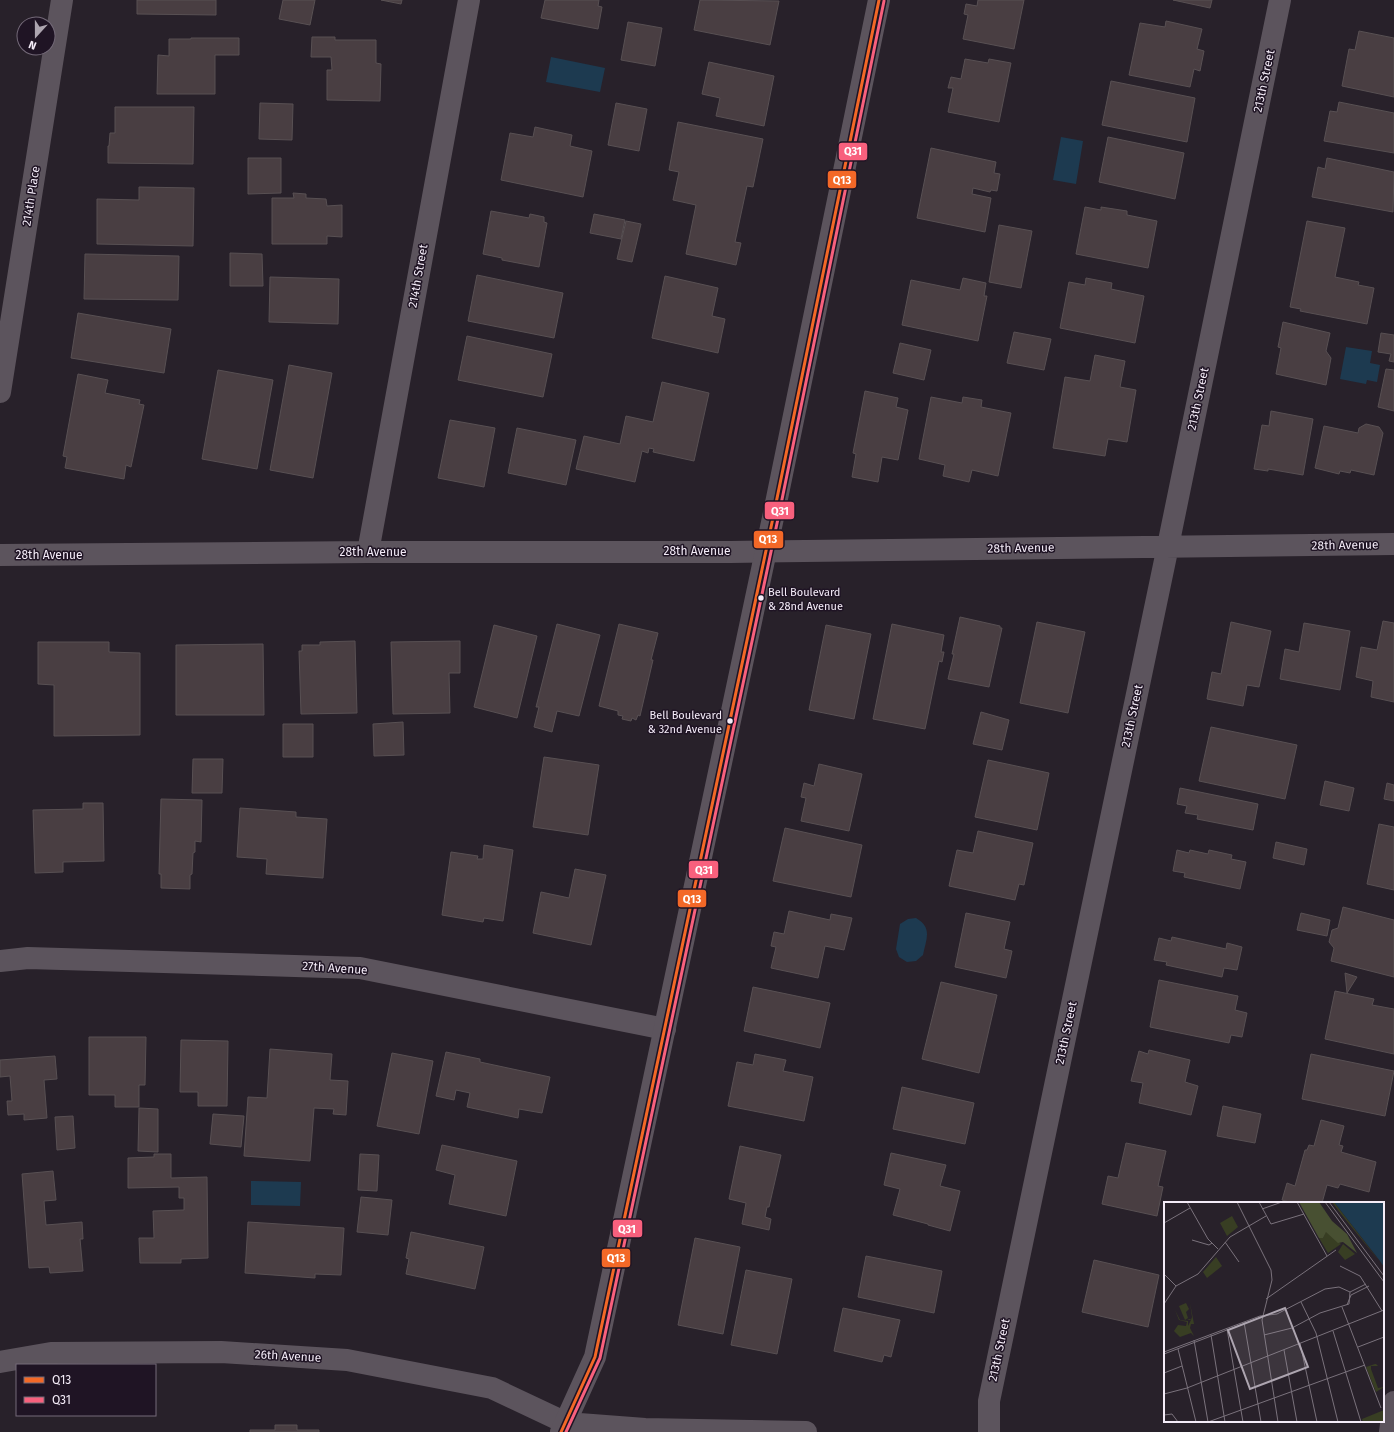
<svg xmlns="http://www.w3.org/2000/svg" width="1394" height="1432" font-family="'Fira Sans',sans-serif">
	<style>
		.water { fill: #1d3a50 }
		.building { fill: #493e42; stroke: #585053 }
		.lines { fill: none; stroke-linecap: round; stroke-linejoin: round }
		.minor { stroke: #5c545d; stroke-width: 22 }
		.tertiary { stroke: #5c545d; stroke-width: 22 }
		.bus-1-casing { stroke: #1f1424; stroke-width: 6 }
		.bus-2-casing { stroke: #1f1424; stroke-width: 6 }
		.bus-1 { stroke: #f36827; stroke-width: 3 }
		.bus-2 { stroke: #f8607d; stroke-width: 3 }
		.bus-dot { fill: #f4ecf8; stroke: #1f1424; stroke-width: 1.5 }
		.labels { text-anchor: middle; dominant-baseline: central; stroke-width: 3; stroke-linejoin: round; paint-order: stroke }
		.bus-label { font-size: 11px; fill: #f4ecf8; stroke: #1f1424; text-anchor: start }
		.street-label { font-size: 12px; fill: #f4ecf8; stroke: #1f1424 }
		.inset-road { fill: none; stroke: #7a727c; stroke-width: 1 }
		.view { fill: #ada5b0; fill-opacity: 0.15; stroke: #ada5b0; stroke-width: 2 }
		.inset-edge { fill: none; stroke: #f4ecf8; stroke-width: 2 }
		.line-badge { stroke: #1f1424; stroke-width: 1.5 }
		.badge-label { font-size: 11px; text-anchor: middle; font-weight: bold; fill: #fff }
	</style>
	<rect width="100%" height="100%" fill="#28212a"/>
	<path class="water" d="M551,57L605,68L600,92L546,82Z
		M1061,137L1083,141L1076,184L1053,180Z
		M1346,347L1372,351L1370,363L1380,365L1377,382L1367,380L1366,384L1340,379Z
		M916,918C933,928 926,939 923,955L916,961L907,962L899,957L896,949L900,924L908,919Z
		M251,1181L301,1182L300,1206L251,1205Z"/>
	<path class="building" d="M137,0H216V15L137,14Z
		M283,0H315L310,25L279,19Z
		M381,0H402L401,4Z
		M545,0H599L598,6L602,7L598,29L541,18Z
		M700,0L779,1L770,45L694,30Z
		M978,0H1024L1014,49L963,39L968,15L964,14L966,4L977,6Z
		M1173,0H1212L1210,8Z
		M1166,21L1202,29L1197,49L1204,51L1200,71L1194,69L1190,87L1129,75L1140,23L1165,27Z
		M628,22L662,28L655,66L621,60Z
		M1359,31L1394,38V97L1342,86L1349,49L1355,50Z
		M312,37H335V40H376V63L381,64L380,101L327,100V70H332L331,57H311Z
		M191,38H239V55H215V94H157L158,55L169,56V39H191Z
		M965,59L988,63L989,59L1011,63L999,122L948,112L953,88H948L951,77L961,79Z
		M709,62L774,76L764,126L716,116L720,98L702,94Z
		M1111,81L1195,98L1187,142L1102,125Z
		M1339,102L1394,113V153L1324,141L1330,111L1337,112Z
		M260,103L293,104L292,140L259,139Z
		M616,103L647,109L639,151L608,145Z
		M115,107H194L193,164L108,163V146H109L110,133H115Z
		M678,122L763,139L753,187L747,186L735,242L741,243L736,265L686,254L696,205L673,200L679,172L669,170Z
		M535,127L572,135L570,146L592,151L583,197L501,180L510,133L533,137Z
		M1108,137L1184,153L1175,199L1099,182Z
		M931,148L996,162L994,173L1000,174L997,191L991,190L990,192L973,188L972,194L991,198L985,232L917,218Z
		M248,158H281V193L248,194Z
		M1327,158L1394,172L1393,212L1312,197L1318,167L1325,169Z
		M139,187L194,188L193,246L97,244V199L139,200Z
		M293,193L306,194V198L326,199L327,206L342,205V237L327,236V244H272V198H294Z
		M1085,207L1101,210V207L1127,211V215L1157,221L1148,268L1076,254Z
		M491,211L529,218L530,214L544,217V222L547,223L539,267L502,260V258L483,254Z
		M594,214L625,220L621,239L590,233Z
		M626,221L641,224L632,262L617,259Z
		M1307,221L1345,228L1335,277L1359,282L1358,285L1374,288L1367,324L1300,311L1301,309L1290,307Z
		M999,225L1032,231L1021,288L989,282Z
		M230,253L262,254L263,286H230Z
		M85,254L179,256L178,300L84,299Z
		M477,275L563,293L554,338L468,321Z
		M665,276L718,288L712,316L725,319L718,353L652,338Z
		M270,277L339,279L338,324L269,322Z
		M963,278L986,283L984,296H987L978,341L902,325L911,280L960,290Z
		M1086,278L1112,283L1111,289L1144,296L1135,343L1060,328L1069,282L1085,285Z
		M78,313L171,329L164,373L71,358Z
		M1283,322L1330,333L1326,351L1331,358L1326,385L1276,374L1281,348L1278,347Z
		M1014,332L1051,339L1044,370L1007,363Z
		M1381,333L1394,335V362L1389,361L1391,354L1378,352Z
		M467,336L552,354L543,397L458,380Z
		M900,343L931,350L924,380L893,373Z
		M1095,355L1125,361L1120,387L1136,390L1127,442L1108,439L1105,456L1053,448L1065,377L1090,381Z
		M289,365L332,373L313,478L270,470Z
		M1386,369L1394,370V411L1378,407Z
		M218,370L273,380L257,469L202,459Z
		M78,374L108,380L105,393L140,400L139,404L144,405L131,467L126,465L124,479L65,468L67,457L63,456Z
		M662,382L709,393L694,461L653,452L654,449L649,448L648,453L642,451L635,482L576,469L584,436L620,444L626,416L653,422Z
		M865,391L898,398L896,407L908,410L898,460L882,457L878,482L852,477L856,454L853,453Z
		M931,397L962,403L963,397L982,400L981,407L1011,413L998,476L972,470L969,482L943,476L945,465L919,459Z
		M1271,411L1313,419L1303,475L1268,469V471L1254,469L1262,425L1269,426Z
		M450,420L495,428L484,487L438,478Z
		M1366,424L1379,427L1383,433L1374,475L1351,470L1350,473L1340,471L1339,474L1315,468L1324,426L1358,433L1359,428Z
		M517,428L576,440L566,485L508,473Z
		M960,617L1000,626V628H1002L989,687L948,679L954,654H952Z
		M1383,621L1394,623V702L1371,697L1373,681L1356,677L1361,647L1377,650Z
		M1037,622L1085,632L1068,713L1020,703Z
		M1231,622L1271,631L1259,687L1247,685L1243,706L1207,699L1212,672L1221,674Z
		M1304,623L1350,631L1340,690L1280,679L1285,649L1299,652Z
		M557,624L600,635L579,716L557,711L552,732L534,727L539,707H536Z
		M619,624L658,633L651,660H653L640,716L638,715L636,720L632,718L631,721L622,719L623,716L618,715V711L599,706Z
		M892,624L944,635L941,652H944L942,662L939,661L925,729L873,719Z
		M494,625L537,636L517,718L474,707Z
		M826,625L871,634L854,719L809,710Z
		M355,641L357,713L301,714L299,651H302V645H320V642Z
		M460,641V673H449L450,713L393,714L391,642Z
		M38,642H109V652L140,653V735L54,736V685L38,684Z
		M263,644L264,715H176V645Z
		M981,712L1009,720L1002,750L973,744Z
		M403,722L404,755L374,756L373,724Z
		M283,724H313V757H283Z
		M1211,727L1297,745L1285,799L1199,781Z
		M544,757L599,765L588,835L533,827Z
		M193,759H223L222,793H192Z
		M988,760L1049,773L1037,830L975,817Z
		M819,764L862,774L849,831L801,821L806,798L801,797L804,783L814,786Z
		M1325,781L1354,788L1349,811L1320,805Z
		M1387,783L1394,785V801L1384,799Z
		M1180,788L1258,804L1253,830L1197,819L1198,815L1185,813L1187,806L1177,804Z
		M161,799L202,800L201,842L195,841V852L193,853L192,874L190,875V889L161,888V874H159Z
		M83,803H103L104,861L63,862V872L35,873L33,810L83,809Z
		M240,808L296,812V817L327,819L323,878L266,874L267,859L237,857Z
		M1379,824L1394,827V890L1367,884Z
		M785,828L862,845L851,897L773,881Z
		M978,831L1033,843L1024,885L1019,884L1015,900L949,886L957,850L973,853Z
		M1276,842L1307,849L1304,865L1273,858Z
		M484,845L513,850L503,921L484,918L483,922L442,915L451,852L478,856L477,859H483Z
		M1177,850L1189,853L1190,850L1208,854L1209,850L1232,855L1231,859L1246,862L1240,889L1184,877L1185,873L1173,871Z
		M575,869L606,875L591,945L533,933L541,892L569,898Z
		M1343,907L1394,920V977L1331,961L1334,948L1329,942L1332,930L1338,928Z
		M789,911L830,920L831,914L852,918L844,950L825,946L818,978L771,968L776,947L771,946L774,932L784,934Z
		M966,913L1010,922L1004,949L1012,951L1006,978L955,967Z
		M1301,913L1330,920L1327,936L1297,930Z
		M1172,937L1226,949L1227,943L1242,947L1237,970L1224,968L1222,977L1166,965L1167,962L1154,960L1159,938L1171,941Z
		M1345,973L1357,977L1347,993Z
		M1159,980L1238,996L1235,1010L1247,1013L1242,1037L1231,1035L1229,1043L1150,1027Z
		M941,982L997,995L979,1073L922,1059Z
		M753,987L830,1003L820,1048L744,1031Z
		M1335,991L1374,999L1372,1005L1394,1009V1054L1325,1039Z
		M89,1037H146L145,1085H139V1107H115V1095H89Z
		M181,1040L228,1041L227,1106H198V1092H180Z
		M270,1049L332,1054L330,1080L348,1081L346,1115L333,1114L334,1109L314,1108L310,1161L244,1156L248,1097L267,1098Z
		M1149,1050L1190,1060L1185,1082L1198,1086L1191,1115L1139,1103L1143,1083L1131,1081L1139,1051L1148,1054Z
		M446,1052L480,1059V1062L550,1077L542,1113L519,1109L518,1118L467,1107L470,1093L456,1090L454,1100L436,1096Z
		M392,1053L433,1061L419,1134L377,1126Z
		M755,1054L786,1060L783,1071L813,1077L804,1121L728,1106L737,1062L753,1065Z
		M1311,1054L1394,1071L1385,1116L1302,1099Z
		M55,1056L57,1079L44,1080L47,1118L24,1120V1114L8,1115L7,1101H12L10,1076L0,1077V1060Z
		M902,1087L974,1103L965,1144L893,1129Z
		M1223,1106L1261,1114L1255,1143L1217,1136Z
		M139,1108L158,1109V1152L138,1151Z
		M213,1114L244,1116L241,1147L210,1144Z
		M73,1116L75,1148L57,1150L55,1117Z
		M1321,1120L1344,1126L1339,1145L1343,1146L1341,1152L1376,1162L1369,1192L1340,1184L1338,1188L1327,1185L1322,1203H1293L1282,1200L1287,1183L1295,1186L1305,1150H1307L1309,1145L1314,1146Z
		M1126,1143L1166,1151L1158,1186L1163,1187L1157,1216L1102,1204L1108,1176L1118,1178Z
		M442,1145L517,1161L506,1216L449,1204L455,1175L436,1170Z
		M740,1146L781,1155L769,1207H767L765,1217L771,1219L769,1230L742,1224L746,1203L729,1199Z
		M891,1153L946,1165L940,1186L960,1191L950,1231L928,1225V1224L893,1215L900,1189L884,1185Z
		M154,1154H171V1178L207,1177L208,1258L181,1259V1263H140L139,1238H154L153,1211L184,1210V1198H179V1187L128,1188V1158L154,1157Z
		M360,1154L379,1155L377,1191L358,1190Z
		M53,1171L56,1200L44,1201L46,1225L82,1222L83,1239H80L83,1271L50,1273L49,1267L29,1268L22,1174Z
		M361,1197L392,1200L388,1235L357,1232Z
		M248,1222L344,1228L341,1275L315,1274V1278L245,1273Z
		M411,1232L484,1247L475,1289L406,1274L409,1259L406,1258Z
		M695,1238L740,1247L723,1334L678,1325Z
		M866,1256L942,1271L934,1313L858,1297Z
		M1094,1260L1159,1275L1148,1327L1082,1312Z
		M746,1270L792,1279L777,1354L731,1345Z
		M843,1308L900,1320L891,1357L884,1355L882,1362L834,1351Z
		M275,1425H297V1430H319V1432H250V1430H275Z"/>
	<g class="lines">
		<path class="minor" d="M0,392L62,0
			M368,552L469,0
			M0,555L368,552H730L1394,544
			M0,961L28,958L360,968L665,1029
			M0,1362L51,1353L221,1352L347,1360L492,1388L566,1423
			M989,1432V1401L1168,546L1280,0
			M1390,1432L1394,1402"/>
		<path class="tertiary" d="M566,1423L645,1429L806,1432
			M561,1432L595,1357L774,513L879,0"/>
		<defs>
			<path id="bus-1" d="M561,1432L595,1357L774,513L879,0"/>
			<path id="bus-2" d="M566,1432L600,1358L779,514L884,1"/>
		</defs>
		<use href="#bus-1" class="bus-1-casing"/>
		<use href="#bus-2" class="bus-2-casing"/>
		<use href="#bus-1" class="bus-1"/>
		<use href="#bus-2" class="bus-2"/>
	</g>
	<g class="bus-dot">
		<circle cx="761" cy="598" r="3.5"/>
		<circle cx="730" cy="721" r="3.5"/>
	</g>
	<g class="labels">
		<g class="bus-label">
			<text x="768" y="592">Bell Boulevard<tspan x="768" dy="14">&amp; 28nd Avenue</tspan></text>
			<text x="722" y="715" text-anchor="end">Bell Boulevard<tspan x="722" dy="14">&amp; 32nd Avenue</tspan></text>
		</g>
		<g class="street-label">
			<text transform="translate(1264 81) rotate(-78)">213th Street</text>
			<text transform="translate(31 196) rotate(-81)">214th Place</text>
			<text transform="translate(418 276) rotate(-80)">214th Street</text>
			<text transform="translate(1198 399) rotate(-78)">213th Street</text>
			<text transform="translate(1345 545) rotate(-1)">28th Avenue</text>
			<text transform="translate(1021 548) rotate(-1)">28th Avenue</text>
			<text x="697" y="551">28th Avenue</text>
			<text x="373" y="552">28th Avenue</text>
			<text x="49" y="555">28th Avenue</text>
			<text transform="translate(1132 716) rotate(-78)">213th Street</text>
			<text transform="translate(335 968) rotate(4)">27th Avenue</text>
			<text transform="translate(1066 1033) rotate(-78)">213th Street</text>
			<text transform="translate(999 1350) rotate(-78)">213th Street</text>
			<text transform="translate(288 1356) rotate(3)">26th Avenue</text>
		</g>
	</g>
	<g transform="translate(1164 1202)">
		<rect width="220" height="220" fill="#28212a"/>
		<path d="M168,0H170L216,60L177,12ZM162,29L177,42L164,51L155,36H159ZM179,42L191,52L181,58L174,50ZM52,55L58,64L43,76L39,70ZM22,101L25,107L22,110L24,116L21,118L15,104ZM26,101L30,122H27L26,126L30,134L27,131L16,135L10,129L14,123L22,124L23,120L15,118L11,108L16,118L24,119V124L27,118H23L26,117L27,118L28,115ZM211,162H212L214,164H207V167L214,186L220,185L212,190L202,165Z" fill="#383e23"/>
		<path d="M135,0H155L168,19L183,32L193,51L179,40L174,41L162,30L159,36H155Z" fill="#485032"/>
		<path d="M68,14L74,25L63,34L56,21ZM220,208V220H199L198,217Z" fill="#383e23"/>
		<path d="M170,0H220V65L216,59Z" fill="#1d3a50"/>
		<path class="inset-road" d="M23,0L44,37L54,47M73,0L107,68L108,78L98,118L114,220M95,0L107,22L140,12M133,0L163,54M161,0L220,80M165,0L220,74M98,7L118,0M0,21L26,6M28,38L45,43L48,41M61,40L75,60M176,64L196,74L218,109M0,72L12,84M186,90L202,82M102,97L172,48M137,100L152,131L174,220M0,102L12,84L34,72L66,35L102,14M183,103L187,93L205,84M178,105L217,206M80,120L97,220M63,127L79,220M169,129L197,220M47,133L61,220M30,138L44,220L201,163M136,141L153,220M194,145L220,135M14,147L32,220M120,148L133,220M0,150L96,114L113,112L161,87L175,85L186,90L185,102L156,111L128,126L100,133M0,152L97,115M0,171L18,164M0,192L23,186L220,108M0,213L8,212L14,220"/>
		<path class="view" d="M121,106L144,165L86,187L64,128Z"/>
		<rect width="220" height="220" class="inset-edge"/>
	</g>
	<g class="line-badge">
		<rect x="838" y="142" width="30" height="19" rx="4" fill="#f8607d"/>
		<rect x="827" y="170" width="30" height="19" rx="4" fill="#f36827"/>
		<rect x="764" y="501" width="31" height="19" rx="4" fill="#f8607d"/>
		<rect x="753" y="530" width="31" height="19" rx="4" fill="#f36827"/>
		<rect x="688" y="860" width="31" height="19" rx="4" fill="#f8607d"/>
		<rect x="677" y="889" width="30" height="19" rx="4" fill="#f36827"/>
		<rect x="612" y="1219" width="31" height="19" rx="4" fill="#f8607d"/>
		<rect x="601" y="1248" width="30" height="20" rx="4" fill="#f36827"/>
	</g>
	<g class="badge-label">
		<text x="853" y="155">Q31</text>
		<text x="842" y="184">Q13</text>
		<text x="780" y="515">Q31</text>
		<text x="768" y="543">Q13</text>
		<text x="704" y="874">Q31</text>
		<text x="692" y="903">Q13</text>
		<text x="627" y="1233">Q31</text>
		<text x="616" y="1262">Q13</text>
	</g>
	<rect x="16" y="1364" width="140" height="52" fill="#1f1424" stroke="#746a79"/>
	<rect x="24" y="1377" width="20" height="6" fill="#f36827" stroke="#746a79"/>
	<text x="52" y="1384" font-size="12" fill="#f4ecf8">Q13</text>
	<rect x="24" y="1397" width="20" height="6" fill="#f8607d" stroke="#746a79"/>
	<text x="52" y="1404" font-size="12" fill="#f4ecf8">Q31</text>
	<g transform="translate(36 36) rotate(201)"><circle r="19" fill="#1f1424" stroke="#746a79"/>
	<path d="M0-3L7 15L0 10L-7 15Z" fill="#ada5b0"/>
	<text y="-6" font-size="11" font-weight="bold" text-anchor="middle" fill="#f4ecf8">N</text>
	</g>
</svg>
